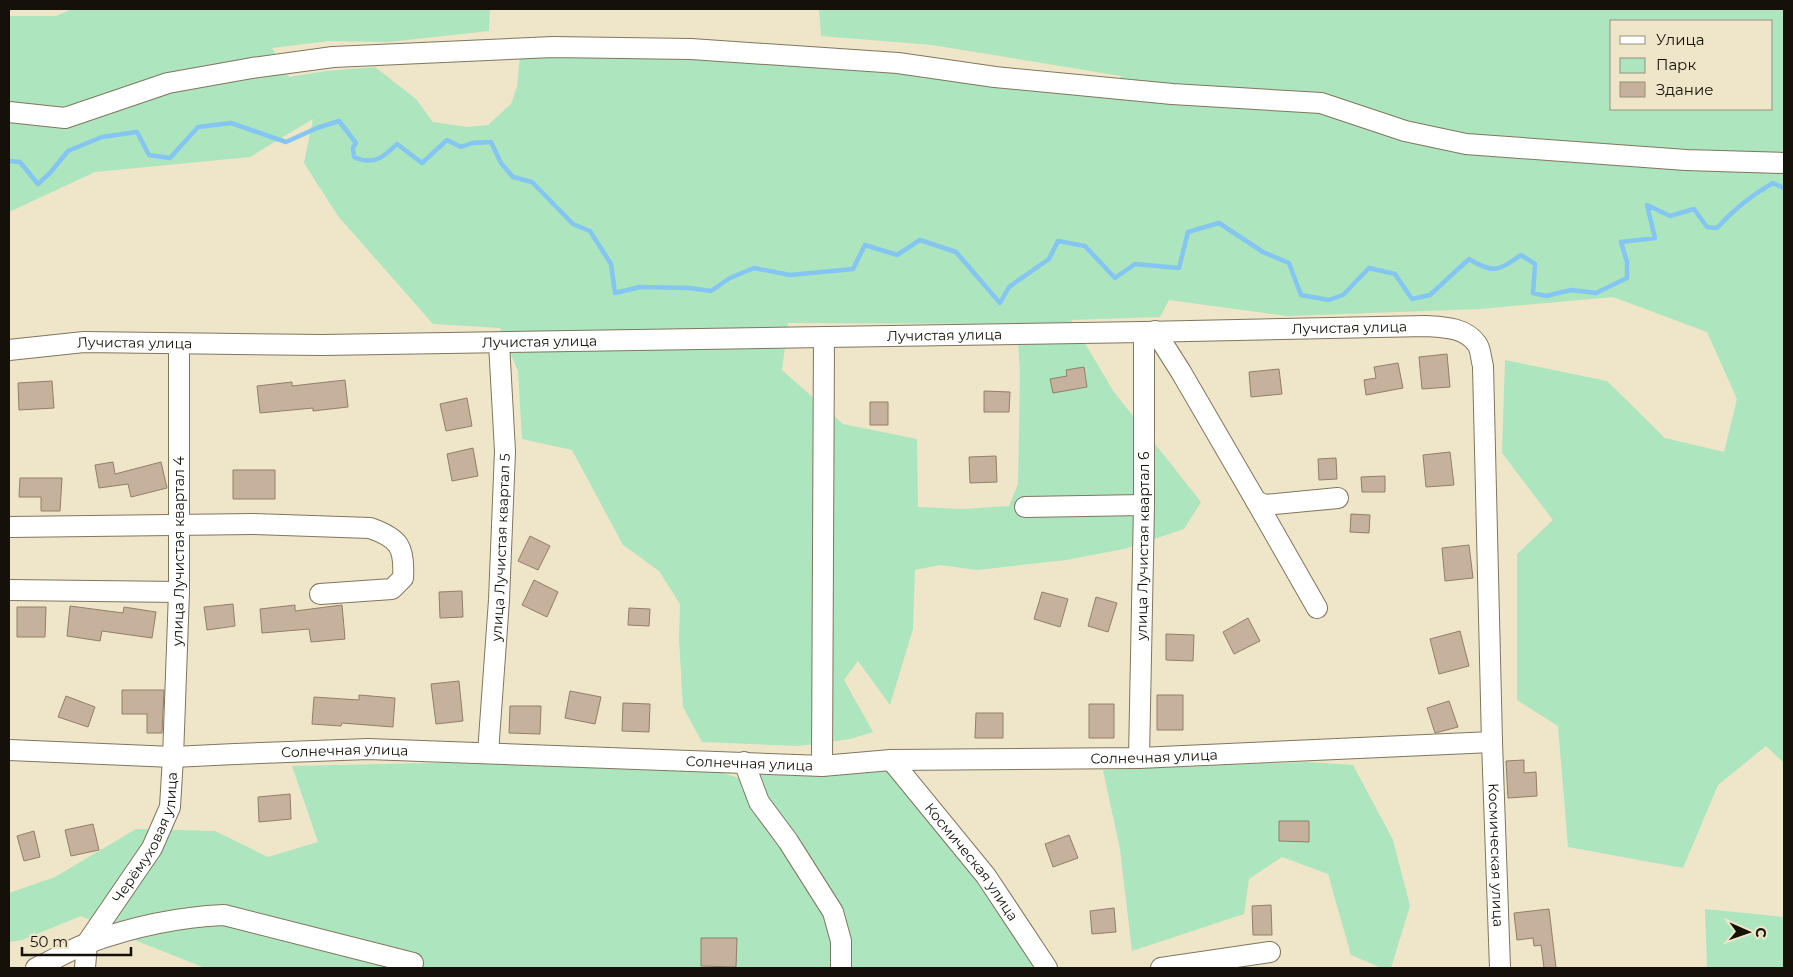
<svg xmlns="http://www.w3.org/2000/svg" width="1793" height="977" font-family="Montserrat,sans-serif">
	<style>
		.green { fill: #ace5be; fill-rule: evenodd }
		.lines { fill: none; stroke-linecap: round; stroke-linejoin: round }
		.stream { stroke: #85c5f2; stroke-width: 4.5 }
		.building { fill: #c6b19c; stroke: #927e6a }
		.minor-casing { stroke: #80765e; stroke-width: 22 }
		.minor { stroke: #fff; stroke-width: 20 }
		.labels { text-anchor: middle; dominant-baseline: central; stroke-width: 4; stroke-linejoin: round; paint-order: stroke }
		.street-label { font-size: 14px; fill: #151108; stroke: #efe5c9 }
	</style>
	<rect width="100%" height="100%" fill="#efe5c9"/>
	<path class="green" d="M72,9H490L489,31L389,42L329,41L272,48L289,77L326,71L375,67L416,99L433,122L468,127L488,125L511,104L517,87L520,55L556,52L897,69L1112,95L1121,76L932,45L821,36L819,9H1784V763L1766,746L1718,785L1683,868L1568,847L1558,726L1517,700V554L1553,520L1502,453L1505,360L1607,381L1665,438L1724,452L1737,399L1707,332L1613,297L1480,309L1287,316L1169,300L1160,317L1071,320L1114,392L1201,502L1184,529L1124,549L1066,560L977,570L940,565L915,570L913,629L890,705L858,661L844,680L873,732L850,739L799,746L702,742L683,707L679,639L680,604L659,571L623,545L572,450L522,439L518,371L500,328L433,324L338,216L304,163L313,119L250,157L95,172L9,212V16H56ZM1612,21H1772V109H1612ZM788,323L1017,324L1020,374L1018,484L1009,506L963,509L918,507L917,439L843,424L782,370Z
		M476,762L707,768L739,778L752,767L891,768L963,860L1036,968H205L142,943L81,916L22,940L9,942V893L55,877L136,829L215,831L268,857L318,842L292,766Z
		M1306,762L1353,765L1393,840L1410,906L1391,968H1382L1351,955L1328,874L1282,857L1249,879L1244,914L1132,951L1120,849L1103,770Z
		M1705,909L1784,917V968H1707Z"/>
	<g class="lines">
		<path class="stream" d="M9,161L20,162L38,184L50,173L68,151L102,137L137,132L149,155L170,158L198,127L231,123L286,142L317,128L339,121L356,143L353,148L354,157C373,166 384,157 397,144L422,163L447,140L461,147L472,143L491,142L501,163L513,177L532,182L573,224L590,231L611,264L615,293L640,287L689,288L711,291L730,278L754,268L790,275L853,269L865,245L897,255L920,240L956,252L1000,303L1009,287L1049,259L1058,241L1085,246L1115,278L1135,264L1179,268L1188,232L1219,223L1263,252L1289,263L1301,295L1329,300L1343,295L1369,268L1395,274L1412,299L1430,295L1469,259C1494,274 1498,271 1521,255L1535,264L1533,293L1546,296L1571,290L1596,293L1627,278V262L1621,242L1655,238L1647,205L1670,216L1694,209L1707,227L1717,228C1733,210 1752,195 1773,183L1784,188"/>
	</g>
	<path class="building" d="M1447,354L1450,387L1422,389L1419,357Z
		M1398,363L1403,388L1366,395L1364,380L1376,378L1374,367Z
		M1084,367L1087,387L1053,393L1050,379L1067,376L1066,370Z
		M1279,369L1282,394L1251,397L1249,372Z
		M345,380L348,407L313,411V408L260,413L257,386L292,382V386Z
		M52,381L54,408L19,410L18,383Z
		M984,391L1010,392L1009,412H984Z
		M467,398L472,426L446,431L440,404Z
		M870,402H888V425H870Z
		M473,448L478,476L452,481L447,454Z
		M1450,452L1454,485L1426,487L1423,455Z
		M996,456L997,482L970,483L969,457Z
		M1336,458L1337,479L1319,480L1318,459Z
		M113,462L115,474L161,462L167,488L131,497L128,484L99,488L95,465Z
		M233,470H275V499H233Z
		M1385,476V492H1362L1361,477Z
		M20,478H62L60,511H41V497H19Z
		M1351,514L1370,515L1369,533L1350,532Z
		M530,536L550,546L538,570L518,561Z
		M1469,545L1473,578L1445,581L1442,548Z
		M534,580L558,592L547,617L522,605Z
		M462,591L463,617L440,618L439,592Z
		M1042,592L1068,599L1060,627L1034,619Z
		M1096,597L1117,603L1108,632L1088,626Z
		M233,604L235,626L207,630L204,607Z
		M295,605V611L342,605L345,639L311,642L309,629L262,633L260,609Z
		M70,606L123,613L124,607L156,612L152,638L102,631L100,641L67,636Z
		M17,607H46L45,637H17Z
		M629,608L650,609L649,626L628,625Z
		M1248,618L1260,641L1234,654L1223,632Z
		M1460,631L1469,666L1439,674L1430,639Z
		M1166,634L1194,635L1193,661L1166,660Z
		M459,681L463,721L436,724L431,684Z
		M122,690H164L162,733H147V714H122Z
		M570,691L601,697L595,724L565,718Z
		M359,695L395,698L393,727L342,723L341,726L312,724L314,697L359,700Z
		M1157,695H1183V730H1157Z
		M66,696L95,707L88,727L58,717Z
		M1449,701L1458,727L1435,733L1427,708Z
		M623,703L650,704L649,732L622,731Z
		M1089,704H1114V738H1089Z
		M510,706H541L540,734L509,733Z
		M976,713H1003V738H975Z
		M1524,760V773L1536,772L1537,796L1508,798L1506,761Z
		M290,794L291,819L259,822L258,797Z
		M1279,821H1309V842L1279,841Z
		M93,824L99,850L71,856L65,830Z
		M34,831L40,857L24,861L17,836Z
		M1069,835L1078,858L1053,867L1045,844Z
		M1271,905L1272,935H1253L1252,906Z
		M1114,908L1116,932L1092,934L1090,911Z
		M1549,909L1556,968H1544L1541,945L1534,946L1533,938L1517,940L1514,913Z
		M701,938H737L736,967L701,966Z"/>
	<g class="lines">
		<defs>
			<g id="minor">
				<path d="M9,112L65,118L168,83L252,68L333,57L553,47L691,49L898,63L995,77L1172,94L1321,103L1405,131L1466,144L1686,160L1784,163"/>
				<path d="M1155,331L1181,372L1256,501L1265,505L1338,498"/>
				<path id="s1" d="M9,350L84,342L322,345L1144,332L1426,326C1443,327 1465,327 1477,344C1481,349 1481,360 1483,366L1492,742L1500,968"/>
				<path d="M1256,501L1317,608"/>
				<path d="M1025,507L1144,505"/>
				<path d="M9,527L253,524L370,528C399,538 405,547 403,578L392,589L320,594"/>
				<path d="M9,590L179,592"/>
				<path id="s2" d="M9,750L173,757L235,754L368,749L822,766L891,760L1139,758L1492,742"/>
				<path id="s3" d="M488,753L499,600L505,451L499,343"/>
				<path id="s4" d="M1139,758L1144,505V332"/>
				<path id="s5" d="M891,760L986,876L1047,968"/>
				<path d="M744,762L759,802L788,841L833,912L841,941V968"/>
				<path d="M822,766L824,338"/>
				<path d="M36,968C53,960 70,950 88,943C132,927 178,917 224,915L413,963"/>
				<path id="s6" d="M85,968L87,943L152,848L170,807L173,757L179,592V344"/>
				<path d="M1161,968L1270,952"/>
			</g>
		</defs>
		<use href="#minor" class="minor-casing"/>
		<use href="#minor" class="minor"/>
	</g>
	<g class="labels">
		<g class="street-label">
			<text stroke="none"><textPath href="#s1" startOffset="1341">Лучистая улица</textPath></text>
			<text stroke="none"><textPath href="#s1" startOffset="936">Лучистая улица</textPath></text>
			<text stroke="none"><textPath href="#s1" startOffset="531">Лучистая улица</textPath></text>
			<text stroke="none"><textPath href="#s1" startOffset="126">Лучистая улица</textPath></text>
			<text stroke="none"><textPath href="#s4" startOffset="212">улица Лучистая квартал 6</textPath></text>
			<text stroke="none"><textPath href="#s3" startOffset="206">улица Лучистая квартал 5</textPath></text>
			<text stroke="none"><textPath href="#s6" startOffset="441">улица Лучистая квартал 4</textPath></text>
			<text stroke="none"><textPath href="#s2" startOffset="336">Солнечная улица</textPath></text>
			<text stroke="none"><textPath href="#s2" startOffset="1146">Солнечная улица</textPath></text>
			<text stroke="none"><textPath href="#s2" startOffset="741">Солнечная улица</textPath></text>
			<text stroke="none"><textPath href="#s6" startOffset="148">Черёмуховая улица</textPath></text>
			<text stroke="none"><textPath href="#s1" startOffset="1986">Космическая улица</textPath></text>
			<text stroke="none"><textPath href="#s5" startOffset="130">Космическая улица</textPath></text>
		</g>
	</g>
	<rect width="1793" height="977" fill="none" stroke="#151108" stroke-width="20"/>
	<rect x="1610" y="20" width="162" height="90" fill="#efe5c9" stroke="#98907c"/>
	<rect x="1620" y="36" width="25" height="8" fill="#ffffff" stroke="#98907c"/>
	<text x="1656" y="45" font-size="15" fill="#151108">Улица</text>
	<rect x="1620" y="58" width="25" height="15" fill="#ace5be" stroke="#98907c"/>
	<text x="1656" y="70" font-size="15" fill="#151108">Парк</text>
	<rect x="1620" y="82" width="25" height="15" fill="#c6b19c" stroke="#98907c"/>
	<text x="1656" y="95" font-size="15" fill="#151108">Здание</text>
	<g transform="translate(1748 932) rotate(92)" stroke="#efe5c9" stroke-width="4" paint-order="stroke">
	<path d="M0-4L9 19L0 12L-9 19Z" fill="#151108"/>
	<text y="-8" font-size="14" font-weight="bold" text-anchor="middle" fill="#151108">С</text>
	</g>
	<path d="M22 947v8h109v-8" fill="none" stroke="#151108" stroke-width="2.5"/>
	<text x="30" y="947" font-size="15" fill="#151108" stroke="#efe5c9" stroke-width="4" paint-order="stroke">50 m</text>
</svg>
